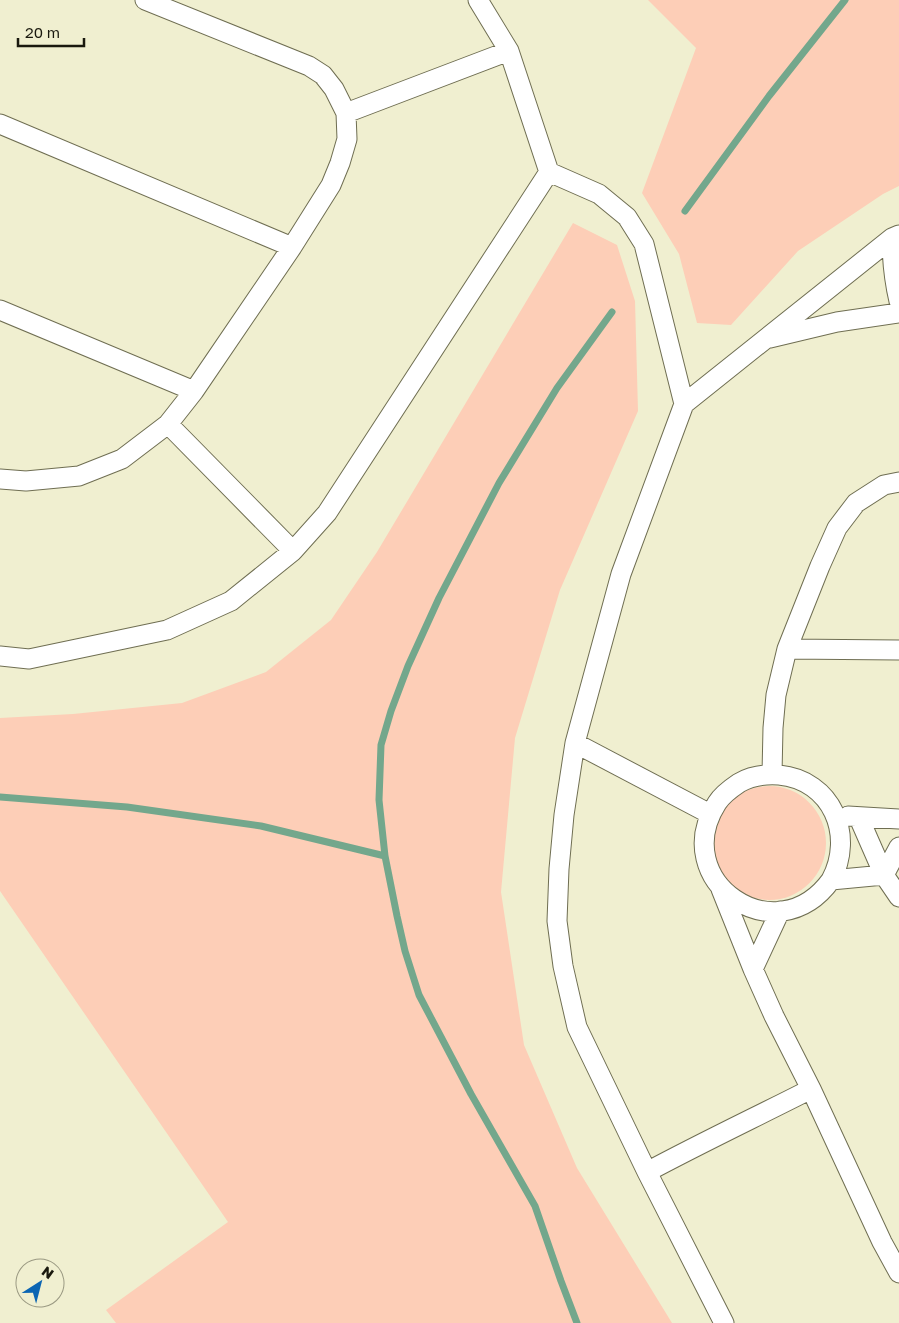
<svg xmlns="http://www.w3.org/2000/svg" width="899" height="1323" font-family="'Golos Text',sans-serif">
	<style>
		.green { fill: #fdceb7 }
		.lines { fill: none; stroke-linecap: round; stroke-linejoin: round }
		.stream { stroke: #73a78c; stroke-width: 7 }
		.minor-casing { stroke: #6f6e52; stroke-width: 21 }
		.minor { stroke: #fff; stroke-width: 19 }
	</style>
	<rect width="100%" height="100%" fill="#f0efd0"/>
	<path class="green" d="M648,0H899V186L883,194L798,251L731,325L697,323L679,254L642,193L696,48Z
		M573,223L617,245L635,301L638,411L560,590L515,738L501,892L524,1045L577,1168L672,1323H116L106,1310L228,1222L0,891V718L73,714L182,703L266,672L331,620L377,552Z
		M712 843a57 57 0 1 1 114 0a57 57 0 1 1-114 0Z"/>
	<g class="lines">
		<path class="stream" d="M685,211L769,96L845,0
			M0,797L127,807L261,826L385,856
			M577,1323L561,1281L535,1206L471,1094L419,995L405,951L397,916L385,856L379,800L381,745L391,711L408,666L439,598L499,483L557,388L612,312"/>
		<defs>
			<path id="minor" d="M478,0L509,51L549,172L599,194L627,217L644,244L684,404
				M346,113L509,51
				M0,124L292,247
				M892,238C892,260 894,280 899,301
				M0,310L194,391
				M770,338L837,322L899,313
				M168,424L293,551
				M0,479L26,481L79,476L122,459L168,424L194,391L292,247L331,185L340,163L347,139L346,113L334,89L323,75L309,66L145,0
				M787,649L899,650
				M0,656L29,659L167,630L231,601L293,551L327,513L549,172
				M575,743L564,815L559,869L557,921L563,966L577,1027L647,1172L724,1323
				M772,774L773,728L776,695L787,649L820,566L837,528L856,503L884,485L899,482
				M710,814L575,743L621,574L684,404L892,238L899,235
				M848,816L899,819
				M859,818L884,875L899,897
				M884,875L899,847
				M831,880C855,835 832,780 779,775C765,774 751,776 739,783C730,789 722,795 717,803C667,881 776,956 831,880L884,875
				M721,889L753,969L774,1016L811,1089L882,1242L899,1273
				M753,969L780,911
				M647,1172C701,1143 756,1117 811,1089"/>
		</defs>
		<use href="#minor" class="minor-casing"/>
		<use href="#minor" class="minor"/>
	</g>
	<g transform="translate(40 1283) rotate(36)"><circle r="24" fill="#f0efd0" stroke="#9a9982"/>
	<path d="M0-4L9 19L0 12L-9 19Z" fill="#0c65b3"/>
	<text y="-8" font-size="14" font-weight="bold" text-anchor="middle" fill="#1a190e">N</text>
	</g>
	<path d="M18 38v8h66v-8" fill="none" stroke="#1a190e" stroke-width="2.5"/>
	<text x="25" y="38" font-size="15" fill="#1a190e" stroke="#f0efd0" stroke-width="4" paint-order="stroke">20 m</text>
</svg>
